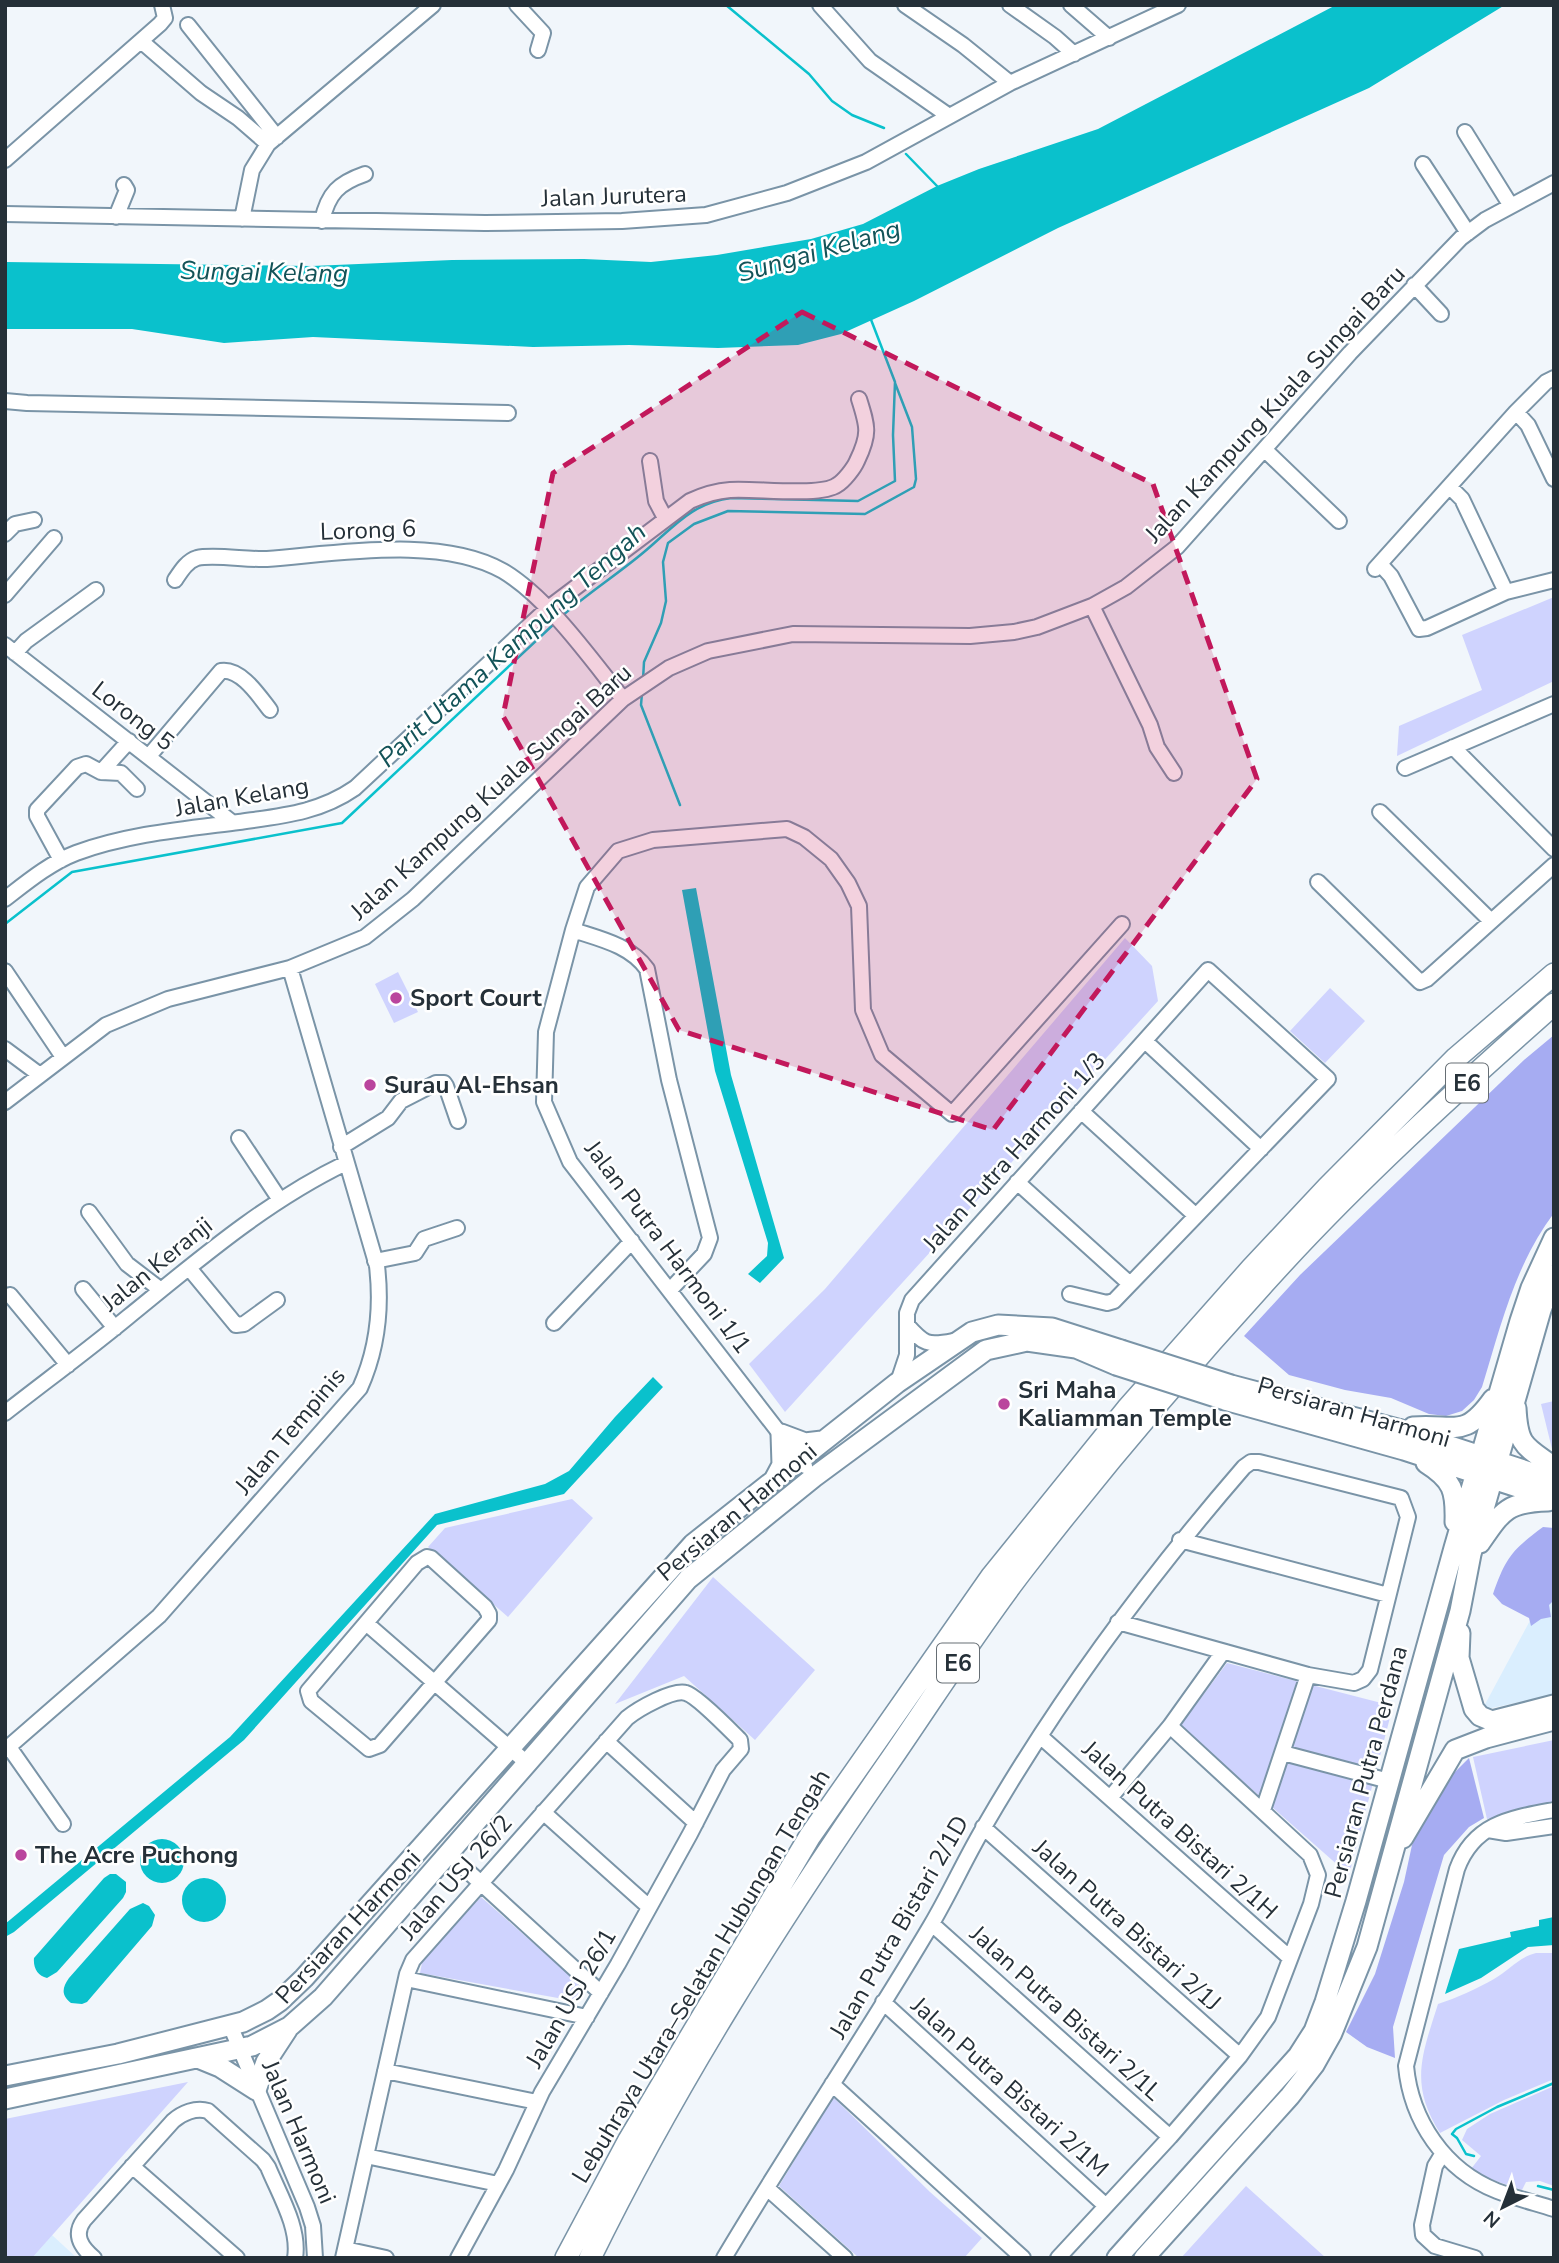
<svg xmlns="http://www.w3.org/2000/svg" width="1559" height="2263" font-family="'Nunito Sans',sans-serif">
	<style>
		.built { fill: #daeefe }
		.green { fill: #cfd3fe }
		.forest { fill: #a6acf2 }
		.water { fill: #0ac1cc }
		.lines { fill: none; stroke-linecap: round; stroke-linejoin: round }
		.stream { stroke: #0ac1cc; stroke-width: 2.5 }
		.minor-casing { stroke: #7a94a7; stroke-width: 18 }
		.major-casing { stroke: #7a94a7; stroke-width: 23 }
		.highway-casing { stroke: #7a94a7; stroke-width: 24 }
		.minor { stroke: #fff; stroke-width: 14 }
		.major { stroke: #fff; stroke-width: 19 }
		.highway { stroke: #fff; stroke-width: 21 }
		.major-bridge-casing { stroke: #7a94a7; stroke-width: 23; stroke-linecap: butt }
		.major-bridge { stroke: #fff; stroke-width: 19 }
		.marked { fill: #c2185b; fill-opacity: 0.2; stroke: #c2185b; stroke-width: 5; stroke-dasharray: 14 9; stroke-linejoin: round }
		.poi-dot { fill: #ba459d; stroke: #fff; stroke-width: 2.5 }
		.labels { text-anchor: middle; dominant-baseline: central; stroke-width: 5; stroke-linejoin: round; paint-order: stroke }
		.shield { fill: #fff; stroke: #666e74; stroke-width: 2 }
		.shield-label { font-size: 23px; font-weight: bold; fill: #253038 }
		.street-label { font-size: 24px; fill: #253038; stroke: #fff }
		.poi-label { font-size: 24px; font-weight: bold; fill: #253038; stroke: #fff; text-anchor: start }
		.water-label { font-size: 26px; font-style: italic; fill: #135358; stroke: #fff }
	</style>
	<rect width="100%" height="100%" fill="#f1f6fb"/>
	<path class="built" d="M1554,1584V1695L1482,1710L1533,1615Z
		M52,2235L77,2258H32Z"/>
	<path class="green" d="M1554,597V681L1397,756L1399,726L1482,690L1462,635Z
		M1125,938L1152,966L1158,1001L785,1412L749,1364L825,1289Z
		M398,972L418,1012L394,1023L375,984Z
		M1330,988L1365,1021L1325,1063L1290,1031Z
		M1554,1401V1448L1552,1449L1541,1404Z
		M572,1499L593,1518L508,1617L428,1547L445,1528Z
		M713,1577L815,1670L755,1740L684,1676L615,1704Z
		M1227,1663L1393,1706L1349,1875L1180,1726Z
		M1554,1740V1805L1487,1819L1473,1757Z
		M481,1897L581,1985L580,2002L420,1973L423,1958Z
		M1536,1953H1554V2079L1504,2100L1440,2133C1409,2084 1422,2055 1438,2004C1457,1998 1476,1989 1494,1979C1509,1970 1519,1957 1536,1953Z
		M188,2082L32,2258H5V2119Z
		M1554,2086V2186L1540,2181L1526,2182L1522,2190L1484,2177L1471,2169L1481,2156L1462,2140L1467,2129L1490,2114Z
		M833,2097L930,2192L982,2238L964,2258H859L779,2186Z
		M1246,2186L1326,2258H1181Z"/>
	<path class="forest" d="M1554,1035V1213C1515,1265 1501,1325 1482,1387L1474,1400L1462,1411L1446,1416L1429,1414L1391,1398L1345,1390L1289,1375L1244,1336L1300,1275L1524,1060Z
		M1543,1527L1554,1528V1600L1549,1605L1551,1617L1541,1619L1531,1626L1529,1618L1502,1604L1493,1594C1506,1557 1512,1550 1543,1527Z
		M1469,1758L1484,1818L1469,1827L1444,1855L1393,2027L1395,2058L1367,2047L1346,2032L1375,1974L1404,1882L1412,1845L1426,1812L1450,1777Z"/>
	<path class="water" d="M1336,5H1505L1369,88L1058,228L914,301L841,334L798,345L718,348L629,345L533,347L313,337L224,343L132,329H5V262L312,266L452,260L584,259L651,262L717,255L811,239L863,224L937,186L979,169L1098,129Z
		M696,888L731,1075L784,1258L760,1283L748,1274L767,1256L768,1243L715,1071L682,890Z
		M653,1377L663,1387L564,1494L437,1525L244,1740L14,1932L5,1937V1924L230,1737L435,1514L545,1484L569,1471L615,1417Z
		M140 1861a22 22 0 1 1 44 0a22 22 0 1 1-44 0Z
		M110,1874H116L126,1882V1892L123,1898L57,1972L47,1978C38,1976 33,1968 34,1958L104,1878Z
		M182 1900a22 22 0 1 1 44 0a22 22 0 1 1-44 0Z
		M143,1903L149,1906L155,1915L152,1926L87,2002L82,2004L71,2003C61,1995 62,1988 69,1978L130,1909Z
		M1554,1917V1945L1528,1947L1481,1978L1445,1994L1459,1949L1511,1937L1510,1932L1539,1926V1920Z"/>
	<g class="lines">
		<path class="stream" d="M726,5L809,74L832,101L852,115L884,128
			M906,154L938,187
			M562,616C588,593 618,574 644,552C673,528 691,503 731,498L858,501L895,481L893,435L895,382L870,317
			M643,680L644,662L661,623L666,601L663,562L668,543L694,524L728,511L865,514L914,487L916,479L912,427L895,383
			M642,693L641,705L680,805
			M5,924L72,872L342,823L555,623
			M1474,2156L1466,2154L1457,2138L1452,2134L1456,2129L1497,2107L1554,2083
			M1538,2186L1554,2190"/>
		<defs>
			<path id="minor" d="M517,5L543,33L538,50
				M820,5L870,61L949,116
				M905,5L963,45L1010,83
				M1010,5L1055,37L1074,54
				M1071,5L1109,38
				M188,25L277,137
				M141,41L201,93L238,118L268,144
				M1465,132L1511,206
				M5,160L160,24L165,18L162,5
				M1423,164L1468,233
				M5,214L485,223L622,221L706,215L787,193L866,162L1010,83L1178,5
				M116,217L127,190L124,185
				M242,219L252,170L268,144L433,5
				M322,221C328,193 339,183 365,174
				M1414,285L1441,314
				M5,401L27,403L508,413
				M1516,412L1528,425L1554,479
				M1265,450L1339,521
				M650,461L656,501L665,518
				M1451,488L1462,499L1506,592
				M5,534L15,524L34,520
				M1380,564L1391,576L1419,629L1427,628L1506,592L1554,580
				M1375,569L1516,412L1546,382L1554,378
				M175,580C181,571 187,561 197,558C213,554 248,560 267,559C336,554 440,535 503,571C548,598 590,658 623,699
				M5,595L54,538
				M1092,606L1150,725L1157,747L1174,773
				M5,645L233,823
				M15,653L26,641L96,590
				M1453,747L1554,849
				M149,756L221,671C241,668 259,696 270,710
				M1405,768L1554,704
				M101,772L121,773L137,789
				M1380,812L1491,921
				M61,860L37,816V810L77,767L86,764L101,772L129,741
				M1318,882L1420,982L1427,979L1554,865
				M5,899C27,882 50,863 76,853C128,834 185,829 239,822C281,816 319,813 355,788L547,609L690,501C703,495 716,491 730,490C754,488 820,497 837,485C844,481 854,468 857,461C870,434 868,427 859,399
				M573,930C600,939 630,945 647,969L669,1080L710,1238L704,1254L670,1290
				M5,971L63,1057
				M1145,1041L1261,1149
				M5,1049L40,1075
				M5,1102L106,1025L168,999L290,968L365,937L413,899L623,699L669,668L708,651L793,634L970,636L1014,632L1037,627L1092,606L1126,587L1177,547L1350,353L1461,238L1485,220L1554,183
				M1081,1111L1196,1216
				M239,1138L280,1200
				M341,1147L388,1118L401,1101L436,1083H444L446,1086L458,1121
				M1017,1182L1130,1284
				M89,1212L127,1264L161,1290
				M375,1261L415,1253L424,1239L457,1228
				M189,1268L236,1325L244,1324L277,1300
				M83,1289L115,1328
				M10,1295L68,1365
				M554,1323L632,1241
				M907,1325C924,1344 927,1346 953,1341
				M898,1382L907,1355V1313L912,1300L1208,970L1328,1079L1114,1301L1107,1303L1070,1294
				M5,1413C46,1381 88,1350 128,1317C197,1261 265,1202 346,1163
				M805,1466L570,1162L544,1102L546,1032L573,930L587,887L618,851L653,840L787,829L804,837L831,859L848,883L859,906L863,1010L882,1055L952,1114L1122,924
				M1180,1540L1388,1595
				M427,1557L431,1558L485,1607L489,1614V1620L380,1745L369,1749L311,1701L308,1691L417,1563Z
				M366,1623L527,1763
				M1040,1736L1290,1958
				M606,1741L696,1823
				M9,1747L63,1824
				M5,1750L159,1616L360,1388C378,1348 382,1309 377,1266L290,968
				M1283,1753L1389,1781
				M1110,1798L1170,1726L1223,1652
				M1263,1810L1308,1675
				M1554,1810C1511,1818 1474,1823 1457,1869L1406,2066C1411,2120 1444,2170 1497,2191C1515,2198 1535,2203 1554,2209
				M543,1812L649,1907
				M983,1827L1240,2056
				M1488,1830L1506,1833L1554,1826
				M448,1853L601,1993
				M932,1924L1170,2137
				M406,1979L587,2017
				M883,2002L1106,2206
				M230,2025L307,2207L313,2226L315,2258
				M385,2071L537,2102
				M832,2084L1023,2258
				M1443,2153L1435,2166L1422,2225L1423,2235L1435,2246L1475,2258
				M366,2156L498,2184
				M132,2166L237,2258
				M767,2188L845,2258
				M345,2249L386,2258
				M94,2258C81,2247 73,2235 84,2220L173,2121C182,2113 196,2107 208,2111L263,2160L268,2167C279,2194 300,2228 295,2258
				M343,2258L407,1974L413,1960L627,1718C638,1709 673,1689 686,1693C697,1696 730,1730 740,1740L741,1749L723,1770L690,1834L618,1964L542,2092L506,2170L458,2258
				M724,2258C791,2145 865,2037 931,1925C950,1893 965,1859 984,1827C1058,1699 1147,1579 1244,1467L1251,1462H1259L1401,1498L1408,1517L1370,1670L1363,1679L1354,1683L1308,1675L1118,1622
				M1058,2258L1170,2137L1240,2056L1268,2017L1311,1904L1318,1875L1310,1855L1170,1726"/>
			<path id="major" d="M1231,1385L1398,1429L1554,1480
				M1225,1400L1404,1450L1554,1499
				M1516,1408C1518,1447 1525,1446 1554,1467
				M1413,1427C1454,1423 1463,1441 1493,1399
				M1426,1463C1453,1480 1456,1491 1455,1522
				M774,1480L782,1465L781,1434L805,1443L822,1441
				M1480,1543C1502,1511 1507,1502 1548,1501
				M1460,1633L1459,1658L1474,1709L1480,1716L1492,1721L1554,1705
				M1403,1838L1455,1750L1486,1738L1554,1720
				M198,2058L220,2067L256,2090L266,2062L287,2030
				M5,2076L118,2054L243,2022L267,2010L280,2001L304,1978L693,1544L897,1383L972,1332L998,1325L1052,1328L1121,1350
				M5,2099L252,2046L289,2027L323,1997L688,1579L814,1477L986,1350L1027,1341L1076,1348L1116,1365
				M1117,2258L1298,2056L1314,2031L1325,2002L1356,1901L1454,1548L1520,1321L1531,1288L1554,1238
				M1144,2258L1290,2096L1314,2065L1332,2033L1367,1947L1460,1611L1471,1554L1541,1310L1554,1275"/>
			<path id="highway" d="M566,2258L629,2140L810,1836L992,1576L1127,1409L1251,1269L1327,1188L1456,1058L1554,974
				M590,2258C674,2086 778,1922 887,1765C932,1700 976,1630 1024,1568C1100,1470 1182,1373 1266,1281C1355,1182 1455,1092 1554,1004"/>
		</defs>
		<use href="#minor" class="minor-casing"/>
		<use href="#major" class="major-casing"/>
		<use href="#highway" class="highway-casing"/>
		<use href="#minor" class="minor"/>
		<use href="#major" class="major"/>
		<use href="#highway" class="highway"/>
		<defs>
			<path id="major-bridge" d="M1121,1350L1231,1385
				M1116,1365L1225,1400"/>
		</defs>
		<use href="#major-bridge" class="major-bridge-casing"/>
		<use href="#major-bridge" class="major-bridge"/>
	</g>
	<path class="marked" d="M802,312L1153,484L1257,779L993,1130L679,1030L503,716L553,473Z"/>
	<g class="poi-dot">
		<circle cx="396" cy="998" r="7"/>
		<circle cx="370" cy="1085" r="7"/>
		<circle cx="1004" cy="1404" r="7"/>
		<circle cx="21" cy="1855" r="7"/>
	</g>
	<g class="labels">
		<g class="shield">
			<rect x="1446" y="1063.5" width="42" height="39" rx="5"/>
			<rect x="937" y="1643.5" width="42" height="39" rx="5"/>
		</g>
		<g class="shield-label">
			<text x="1467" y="1083">E6</text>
			<text x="958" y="1663">E6</text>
		</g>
		<g class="street-label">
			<text transform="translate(614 196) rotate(-2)">Jalan Jurutera</text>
			<text transform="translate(1275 404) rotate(-47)">Jalan Kampung Kuala Sungai Baru</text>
			<text transform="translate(368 530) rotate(-2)">Lorong 6</text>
			<text transform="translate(133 716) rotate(38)">Lorong 5</text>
			<text transform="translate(491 792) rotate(-42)">Jalan Kampung Kuala Sungai Baru</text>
			<text transform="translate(242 797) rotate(-10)">Jalan Kelang</text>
			<text transform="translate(1014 1152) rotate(-48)">Jalan Putra Harmoni 1/3</text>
			<text transform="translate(668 1247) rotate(53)">Jalan Putra Harmoni 1/1</text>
			<text transform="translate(157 1264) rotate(-39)">Jalan Keranji</text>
			<text transform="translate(1354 1412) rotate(16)">Persiaran Harmoni</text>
			<text transform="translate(290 1431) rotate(-50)">Jalan Tempinis</text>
			<text transform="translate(737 1512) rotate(-40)">Persiaran Harmoni</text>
			<text transform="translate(1366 1772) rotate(-75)">Persiaran Putra Perdana</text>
			<text transform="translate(1180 1830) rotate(42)">Jalan Putra Bistari 2/1H</text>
			<text transform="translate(456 1877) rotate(-49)">Jalan USJ 26/2</text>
			<text transform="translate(1127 1925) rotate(42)">Jalan Putra Bistari 2/1J</text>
			<text transform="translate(348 1927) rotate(-47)">Persiaran Harmoni</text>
			<text transform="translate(899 1927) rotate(-60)">Jalan Putra Bistari 2/1D</text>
			<text transform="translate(701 1976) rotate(-59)">Lebuhraya Utara–Selatan Hubungan Tengah</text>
			<text transform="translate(571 1998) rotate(-60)">Jalan USJ 26/1</text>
			<text transform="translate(1066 2013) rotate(42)">Jalan Putra Bistari 2/1L</text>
			<text transform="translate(1010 2087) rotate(42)">Jalan Putra Bistari 2/1M</text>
			<text transform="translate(299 2132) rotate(67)">Jalan Harmoni</text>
		</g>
		<g class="poi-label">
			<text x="410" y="998">Sport Court</text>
			<text x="384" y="1085">Surau Al-Ehsan</text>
			<text x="1018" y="1390">Sri Maha<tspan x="1018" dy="28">Kaliamman Temple</tspan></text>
			<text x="35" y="1855">The Acre Puchong</text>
		</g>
		<g class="water-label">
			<text transform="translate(819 251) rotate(-16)">Sungai Kelang</text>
			<text transform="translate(264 272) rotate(1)">Sungai Kelang</text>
			<text transform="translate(512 645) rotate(-42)">Parit Utama Kampung Tengah</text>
		</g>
	</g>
	<rect width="1559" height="2263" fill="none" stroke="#253038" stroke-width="14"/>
	<g transform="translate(1503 2207) rotate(222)" stroke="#ffffff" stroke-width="5" paint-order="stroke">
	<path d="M0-5L12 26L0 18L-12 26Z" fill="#253038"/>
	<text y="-10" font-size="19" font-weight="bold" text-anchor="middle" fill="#253038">N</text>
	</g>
</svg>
